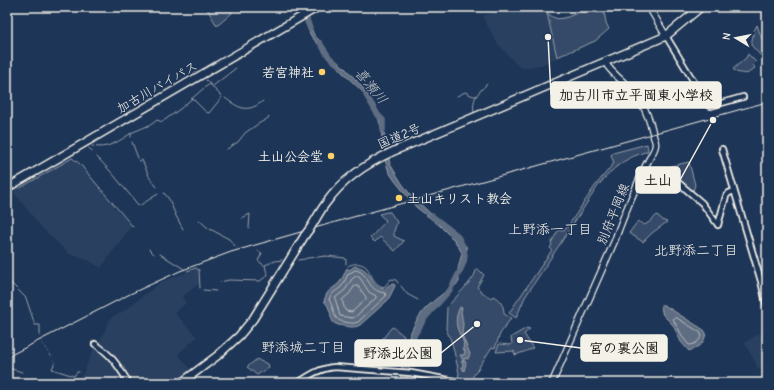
<svg xmlns="http://www.w3.org/2000/svg" width="774" height="390" font-family="'Comic Neue','Klee One',sans-serif">
	<style>
		.built { fill: #2a4060 }
		.green { fill: #354a67; stroke: #949ea8 }
		.water { fill: #5e6d82; stroke: #9aa2ab }
		.lines { fill: none; stroke-linecap: round; stroke-linejoin: round }
		.shore { stroke: #b8bcbf; stroke-width: 1 }
		.stream { stroke: #9aa2ab; stroke-width: 1 }
		.river { stroke: #5e6d82; stroke-width: 5.5 }
		.minor-casing { stroke: #f4f1e8; stroke-width: 8 }
		.major-casing { stroke: #f4f1e8; stroke-width: 8 }
		.highway-casing { stroke: #f4f1e8; stroke-width: 10 }
		.minor { stroke: #1d3557; stroke-width: 4.5 }
		.major { stroke: #1d3557; stroke-width: 5.5 }
		.highway { stroke: #1d3557; stroke-width: 7 }
		.rail { stroke: #f4f1e8; stroke-width: 1 }
		.highway-bridge-casing { stroke: #f4f1e8; stroke-width: 10; stroke-linecap: butt }
		.highway-bridge { stroke: #1d3557; stroke-width: 7 }
		.poi-dot { fill: #ffd166; stroke: #1d3557; stroke-width: 1.5 }
		.labels { text-anchor: middle; dominant-baseline: central; stroke-width: 3; stroke-linejoin: round; paint-order: stroke }
		.poi-label { font-size: 13px; font-weight: bold; fill: #f4f1e8; stroke: #1d3557; text-anchor: end }
		.street-label { font-size: 13px; fill: #f4f1e8; stroke: #1d3557 }
		.water-label { font-size: 14px; font-style: italic; fill: #c0c3c4; stroke: #1d3557 }
		.neighbourhood-label { font-size: 14px; fill: #f4f1e8; stroke: #1d3557 }
		.leader { fill: none; stroke: #f4f1e8; stroke-width: 1.5 }
		.callout-dot { fill: #f4f1e8; stroke: #1d3557; stroke-width: 1.5 }
		.callout { fill: #f4f1e8; stroke: #f4f1e8; stroke-width: 1.5 }
		.callout-label { font-size: 14px; text-anchor: middle; font-weight: bold; fill: #111 }
	</style>
	<rect width="100%" height="100%" fill="#1d3557"/>
	<filter id="ink" filterUnits="userSpaceOnUse"><feTurbulence type="fractalNoise" baseFrequency=".025" numOctaves="2"/><feDisplacementMap in="SourceGraphic" scale="8" xChannelSelector="R" yChannelSelector="G"/><feConvolveMatrix kernelMatrix="1 2 1 2 8 2 1 2 1" color-interpolation-filters="sRGB"/></filter>
	<g filter="url(#ink)">
		<path class="built" d="M514,7H545L550,14L553,17L557,18L576,14L585,7H604L606,20L609,29L595,42L552,60L541,65L521,68L517,65L497,43L483,18L485,15Z
			M71,159L81,166L100,188L111,203L131,226L101,268L88,260L69,254L41,227L14,193L15,190Z
			M196,269L199,270L200,283L182,297L186,303L175,313L197,337L178,354L193,372L176,383H134L115,356L99,343L109,321L113,316L121,313L161,282Z
			M760,333L767,339V362L758,370L756,364L747,347L744,343Z
			M96,347L100,350L112,362L126,383H74L79,379L84,372L92,352Z"/>
		<path class="green" d="M206,7H229L232,13L217,26Z
			M591,8L592,11L595,10L597,13L604,11L606,23L609,29L595,41L557,57L547,13C549,14 552,17 555,18C562,21 575,14 581,11L583,13Z
			M757,25L767,53L763,56L760,55L751,45L754,31Z
			M748,54L756,62L753,65L755,68L747,74L746,73L745,74L736,72L733,69L746,58Z
			M647,144L648,151C625,158 613,167 598,186L533,285L525,297L516,318L509,313L552,250L550,248L552,245L551,243L558,231L566,229L595,186L614,163L611,155L613,153Z
			M689,162L695,185L693,191C683,183 676,179 671,166Z
			M387,212H390L397,222L394,231V236L404,241L395,251L380,237L375,242L370,238L385,222L386,220L382,217L379,214Z
			M657,215L664,221L667,222L652,233L643,242L629,233L638,221L644,225L648,223Z
			M477,268L484,275L477,287L483,293L491,298L493,296C500,300 504,305 504,314L511,318L500,334L495,348L492,347L470,381L458,379L459,373L452,343L446,329L447,307L468,284L474,276Z
			M393,327L404,336L401,350L378,347L377,346L391,328Z
			M527,328L530,329L524,334L533,348L524,352L515,355L514,351L496,352L499,344L511,345L512,344L511,337Z
			M257,359L260,361L268,364L269,367L257,375L247,367Z"/>
		<path class="water" d="M308,21L314,35L321,42L331,56L345,68L366,91L378,111L383,123L386,148L390,164L401,182L409,193L436,219L457,235L460,241L466,246L467,249L463,264L459,273V282C441,299 418,322 410,346C407,358 405,371 406,383H400C402,358 408,327 426,308C435,299 447,291 457,282V273L462,253L455,241L439,225L416,207L395,181L389,172L385,160L383,149L381,127L376,111L365,94L341,71L323,49L318,44L311,36L305,22Z
			M355,266C374,269 368,285 384,289L389,285L394,284L395,286L388,300L360,325C355,328 350,327 344,326C329,324 333,320 329,309C328,306 326,303 324,301C328,288 331,291 339,283C343,279 344,273 347,268L349,270Z
			M661,305H664L704,330L706,333C704,345 699,346 689,351L681,342L673,325L663,315L662,312Z
			M460,307L462,308L461,311L463,324L462,335L470,354L468,359L465,358L463,362L465,361L466,363L464,371L462,368L463,363L461,362L463,360L460,355H464L465,351L463,349C465,339 461,339 458,330C455,322 456,315 460,307Z"/>
		<g class="lines">
			<path class="shore" d="M356,270C370,273 366,291 385,293L386,296L358,322C353,324 350,323 345,322C331,320 336,310 329,300C331,292 336,292 342,286C345,282 346,278 348,274Z
				M357,276L360,278L369,292L376,296V298L355,317L352,318L340,316L335,298L345,290L352,279Z
				M355,286H358L366,297V299L352,312L346,311L345,310L342,300L349,294Z
				M674,318H677L701,333C702,339 696,345 689,345L684,339L674,321Z"/>
			<path class="stream" d="M213,86L236,68
				M457,96L465,92L473,96H476
				M192,98L206,112L209,113L222,97L206,80
				M225,98C239,108 247,114 263,101
				M474,114C472,98 476,95 487,84
				M131,133L152,124L157,120L162,122L180,109L204,88L210,84
				M132,142L139,161L142,160L149,176
				M92,146C106,150 120,141 131,133V137
				M89,148L92,152
				M227,149L238,142L245,133L258,124L267,119L269,117
				M97,157L112,173L139,206L158,194
				M149,177L157,187
				M20,188L72,158L80,164L89,175L133,227
				M164,193L169,199L176,216L183,229
				M242,218L250,214L249,228
				M199,220L208,228L229,239L236,247
				M149,249L154,254
				M258,251L262,253L258,261L264,265
				M160,254L184,269
				M298,260L305,259L307,258L318,257L326,256L345,258L346,260V264
				M348,266C353,263 362,262 367,268C372,275 374,285 384,287L391,279L396,280L398,283
				M187,271L196,268L199,270L200,288
				M7,279L26,298L35,325H40V336
				M220,282L229,280L260,281L268,275L266,270L265,265L275,261L282,260
				M401,286L407,294L418,300
				M203,290L216,291
				M42,343L51,356
				M54,361L55,362L52,369L74,376L77,372H79
				M7,366C11,370 17,370 22,372
				M15,383H17"/>
			<path class="river" d="M303,7L307,20L310,28
				M320,43L329,57L336,63
				M366,95L378,115L383,120V130
				M406,383V373L410,346L415,334L425,318L450,290L461,269L464,262L465,255L463,246L457,235L432,216"/>
			<defs>
				<path id="minor" d="M666,36L708,105L711,106L743,97
					M722,149L761,281L767,307
					M674,179L702,203L718,225
					M718,225L726,196L729,193L734,191
					M95,344C112,355 118,366 129,383
					M298,383C310,375 320,368 335,367L411,373L465,383"/>
				<path id="major" d="M649,7L666,36
					M552,383L615,240C623,216 634,192 644,169C646,164 655,150 655,147C656,144 655,140 654,138C651,124 647,112 640,100C631,85 613,77 605,62"/>
				<path id="highway" d="M7,188L318,7
					M311,227C316,219 320,211 326,203C343,179 367,163 394,151L666,36L701,7
					M181,383L217,356L239,336L253,319L305,235"/>
			</defs>
			<use href="#minor" class="minor-casing"/>
			<use href="#major" class="major-casing"/>
			<use href="#highway" class="highway-casing"/>
			<use href="#minor" class="minor"/>
			<use href="#major" class="major"/>
			<use href="#highway" class="highway"/>
			<path class="rail" d="M7,357L130,294L180,271L231,252L353,217L767,102"/>
			<defs>
				<path id="highway-bridge" d="M305,235L311,227"/>
			</defs>
			<use href="#highway-bridge" class="highway-bridge-casing"/>
			<use href="#highway-bridge" class="highway-bridge"/>
		</g>
	</g>
	<g class="poi-dot">
		<circle cx="322" cy="72" r="4"/>
		<circle cx="331" cy="156" r="4"/>
		<circle cx="399" cy="198" r="4"/>
	</g>
	<g class="labels">
		<g class="poi-label">
			<text x="314" y="72">若宮神社</text>
			<text x="323" y="156">土山公会堂</text>
			<text x="407" y="198" text-anchor="start">土山キリスト教会</text>
		</g>
		<g class="street-label">
			<text transform="translate(157 87) rotate(-30)">加古川バイパス</text>
			<text transform="translate(399 136) rotate(-23)">国道2号</text>
			<text transform="translate(613 214) rotate(-68)">別府平岡線</text>
		</g>
		<g class="water-label">
			<text transform="translate(371 86) rotate(51)">喜瀬川</text>
		</g>
		<g class="neighbourhood-label">
			<text x="550" y="229">上野添一丁目</text>
			<text x="696" y="250">北野添二丁目</text>
			<text x="303" y="347">野添城二丁目</text>
		</g>
	</g>
	<path class="leader" d="M548 37L551 95M713 120L680 180M520 340L581 348M477 324L441 353"/>
	<g class="callout-dot">
		<circle cx="548" cy="37" r="4"/>
		<circle cx="713" cy="120" r="4"/>
		<circle cx="520" cy="340" r="4"/>
		<circle cx="477" cy="324" r="4"/>
	</g>
	<g class="callout">
		<rect x="551" y="82" width="170" height="26" rx="4"/>
		<rect x="636" y="167" width="44" height="26" rx="4"/>
		<rect x="581" y="335" width="86" height="26" rx="4"/>
		<rect x="355" y="340" width="86" height="26" rx="4"/>
	</g>
	<g class="callout-label">
		<text x="636" y="100">加古川市立平岡東小学校</text>
		<text x="658" y="185">土山</text>
		<text x="624" y="353">宮の裏公園</text>
		<text x="398" y="358">野添北公園</text>
	</g>
	<rect width="774" height="390" fill="none" stroke="#1d3557" stroke-width="24"/>
	<rect x="12" y="12" width="750" height="366" fill="none" stroke="#f4f1e8" stroke-width="1.5" filter="url(#ink)"/>
	<g transform="translate(736 38) rotate(280)" stroke="#1d3557" stroke-width="3" paint-order="stroke">
	<path d="M0-3L7 15L0 10L-7 15Z" fill="#f4f1e8"/>
	<text y="-6" font-size="11" font-weight="bold" text-anchor="middle" fill="#f4f1e8">N</text>
	</g>
</svg>
